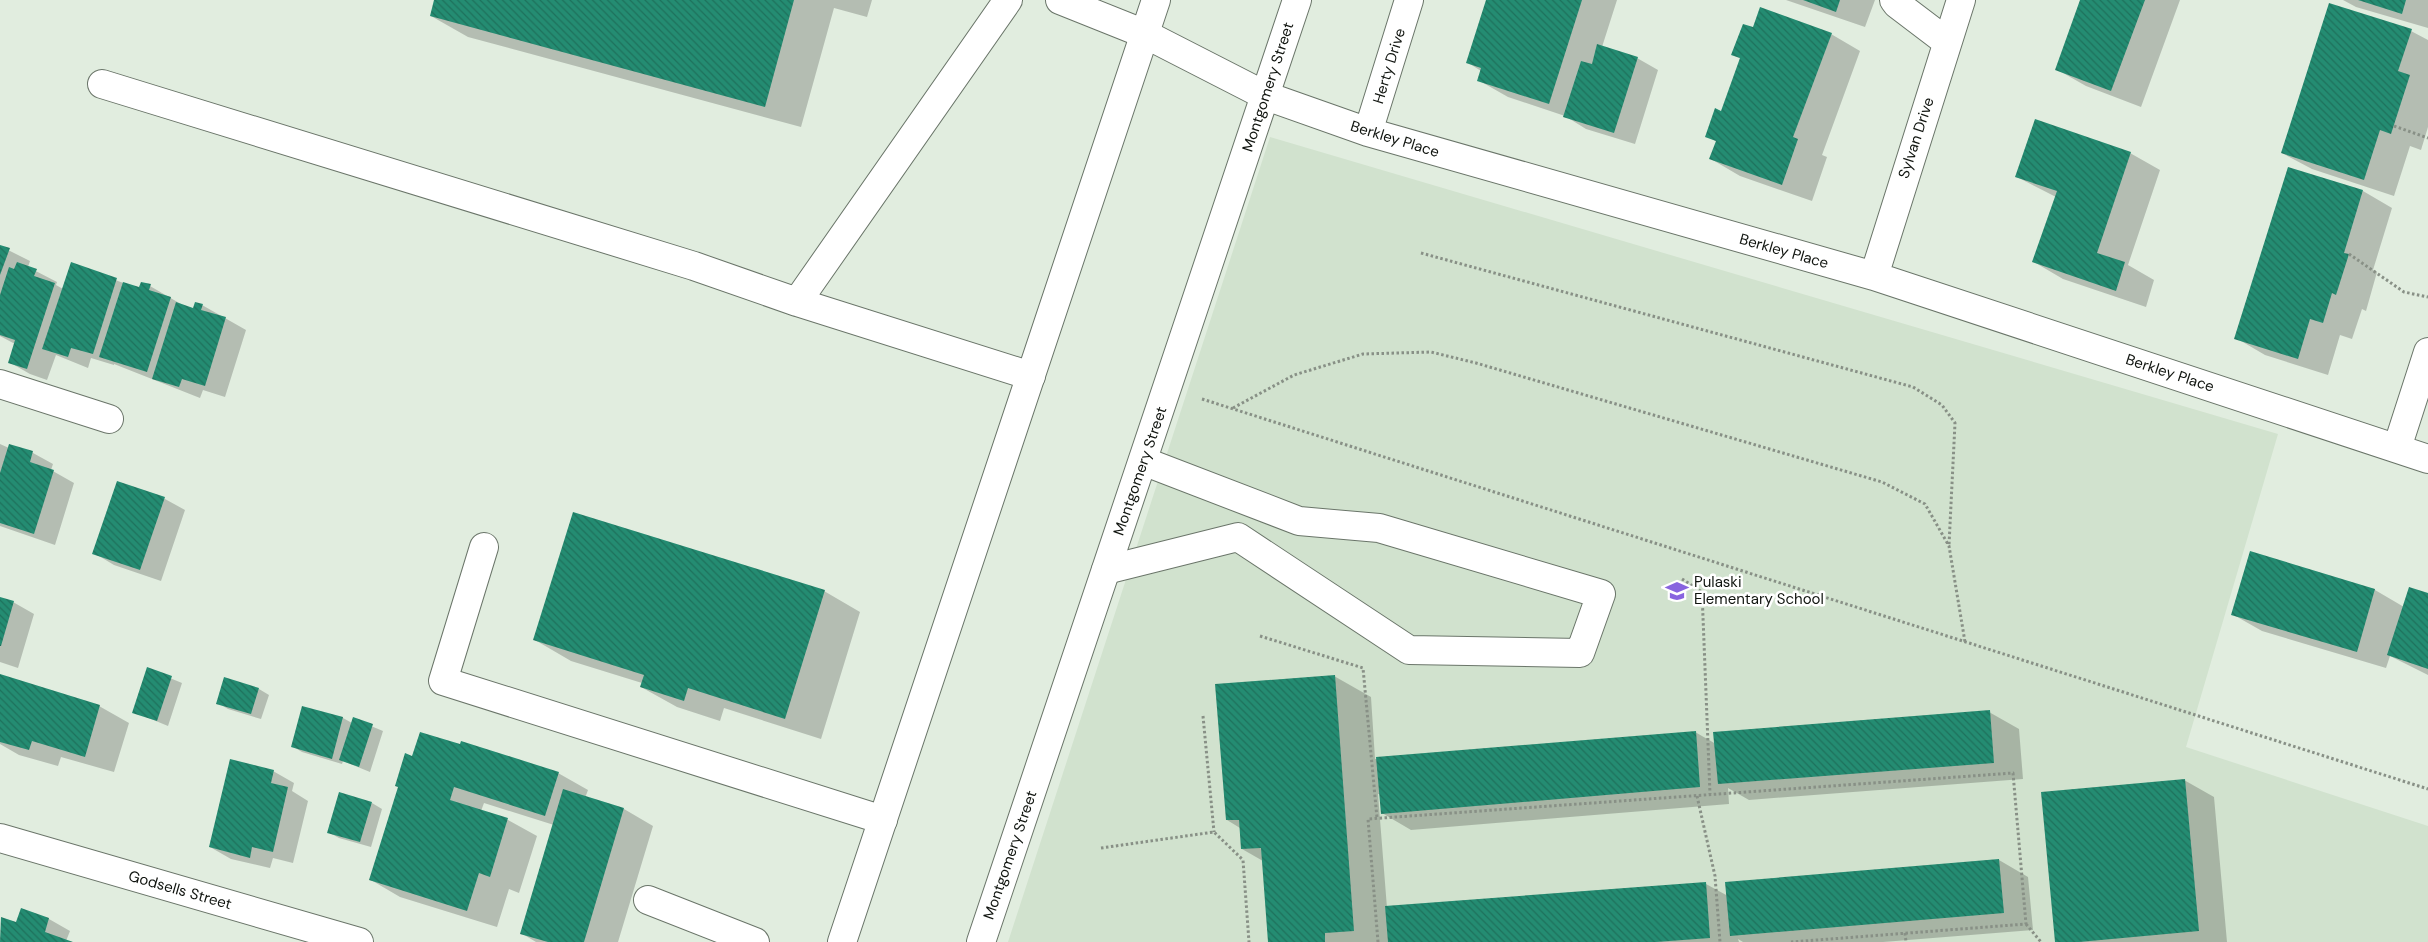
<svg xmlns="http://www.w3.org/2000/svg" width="2428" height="942" font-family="'DM Sans',sans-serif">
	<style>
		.built { fill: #d1e2ce }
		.shadow { fill: #0003 }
		.building { fill: url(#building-back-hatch) }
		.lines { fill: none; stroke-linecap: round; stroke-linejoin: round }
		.minor-casing { stroke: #6a7569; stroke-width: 30 }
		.major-casing { stroke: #6a7569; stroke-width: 30 }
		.path { stroke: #889086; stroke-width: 3; stroke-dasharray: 2.5 2.5; stroke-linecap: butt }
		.minor { stroke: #fff; stroke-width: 28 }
		.major { stroke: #fff; stroke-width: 28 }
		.labels { text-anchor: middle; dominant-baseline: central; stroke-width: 5; stroke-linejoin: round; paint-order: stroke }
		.street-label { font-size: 15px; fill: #10140f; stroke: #fff }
		.poi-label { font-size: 15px; fill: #10140f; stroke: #fff; text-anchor: start }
	</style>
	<defs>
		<pattern id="building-back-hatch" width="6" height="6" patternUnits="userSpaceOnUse" patternTransform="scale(1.25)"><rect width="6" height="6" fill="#248c72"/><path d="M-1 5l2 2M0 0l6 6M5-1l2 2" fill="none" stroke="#1e715c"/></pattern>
	</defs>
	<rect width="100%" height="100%" fill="#e1eddf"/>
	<path class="built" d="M1270,137L2278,434L2186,747L2428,826V942H1008Z"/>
	<path class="shadow" d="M436,0H872L867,17L834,8L801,127L468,37L431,16Z
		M1487,0H1617L1602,47L1637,58L1658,70L1635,144L1586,129L1565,116L1508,97L1478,80L1481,71L1467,62Z
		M1786,0H1875L1865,27Z
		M2081,0H2180L2141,107L2086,86L2056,69Z
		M2343,0H2428V28L2356,7Z
		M1753,29L1831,34L1860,51L1822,155L1827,157L1812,201L1740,176L1711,159L1717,142L1707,136L1722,113L1741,59L1733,55Z
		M2411,31L2428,40V127L2421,150L2410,146L2394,196L2312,169L2282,153Z
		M2130,153L2160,170L2128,265L2154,280L2146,307L2063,279L2034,262L2056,197L2017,177Z
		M2288,168L2363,191L2392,208L2373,270L2377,272L2366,311L2362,309L2352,339L2340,335L2328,375L2265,355L2236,338Z
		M0,246L30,261L28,267L57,282L56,285L63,289L71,264L140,289L150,286L186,307L194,309L202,305L246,330L225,397L203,390L200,398L114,364V365L91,358L88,368L56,355L47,380L30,374L9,362L15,344L0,336Z
		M0,444L9,448L33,453L53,464L51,470L74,483L55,545L0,526Z
		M118,482L165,499L185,510L161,581L114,565L94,553Z
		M2250,553L2375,590L2404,607L2428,594V675L2390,656L2386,668L2262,631L2232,614Z
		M824,591L860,612L821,739L724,708L720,721L677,707L641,687L642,683L571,661L535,640Z
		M0,598L13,602L34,614L18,668L0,662Z
		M148,669L182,683L168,726L134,712Z
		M0,676L99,706L129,723L114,772L61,757L58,766L19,755L0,744Z
		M1334,676L1371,697L1375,759L1695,732L1716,744L1989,712L2019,729L2023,779L1749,800L1728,788L1729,804L1411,830L1382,813L1380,794H1378L1387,908L1706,884L1728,896L1999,860L2028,877L2033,930L1883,942H1743L1738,939L1739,942H1269L1263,861L1242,849L1240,828L1227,820Z
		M259,689L269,695L261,719L228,709L218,703Z
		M303,707L343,718L352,723L354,719L383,731L370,772L343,761L342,764L302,752L292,746Z
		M413,757L558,773L588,790L585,798L624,809L653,826L618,942H536L521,933L554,825L484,803L481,811L508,820L537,836L519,893L509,889L497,927L400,897L371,880Z
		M273,771L294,783L292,791L308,801L293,863L273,858L270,868L231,859L210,847Z
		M2184,780L2214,797L2227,942H2056Z
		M372,803L382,809L371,847L339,838L328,832Z
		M22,910L49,919L70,931L66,941L70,942H0L2,919L17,924Z"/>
	<path class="building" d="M434,0H794L765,107L430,16Z
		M1486,0H1582L1549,104L1477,81L1481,68L1466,63Z
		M1803,0H1840L1836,12Z
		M2080,0H2145L2111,91L2055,70Z
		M2358,0H2406L2402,14Z
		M2329,3L2412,29L2398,71L2410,75L2391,134L2380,130L2364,180L2281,153Z
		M1760,7L1832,33L1793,137L1798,139L1782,185L1709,159L1716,141L1705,137L1715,108L1721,111L1740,58L1731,55L1743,24L1753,27Z
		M1597,44L1638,57L1614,133L1563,117L1581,61L1592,64Z
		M2035,119L2131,152L2097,253L2125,262L2116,291L2032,262L2057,191L2015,177Z
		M2288,167L2363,190L2344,253L2349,254L2336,295L2332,293L2323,323L2310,319L2298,359L2234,339Z
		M0,245L10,248L0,275Z
		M17,262L37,269L34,276L55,283L27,369L8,363L15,340L0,335V295L9,267L14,269Z
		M71,262L117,278L93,354L71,348L68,357L42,349Z
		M123,282L139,287L141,282L151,284L149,290L171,297L147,372L99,357Z
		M176,302L193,308L195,302L203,304L201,310L226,317L205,386L182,379L179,387L152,379Z
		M9,444L33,451L30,462L54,470L34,534L0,523V473Z
		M117,481L165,497L140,570L92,554Z
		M573,512L825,590L785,719L688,688L684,701L640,687L644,675L533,640Z
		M2250,551L2375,589L2357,652L2231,615Z
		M2409,587L2428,593V669L2387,655Z
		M0,597L14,601L1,646H0Z
		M147,667L172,676L157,721L132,713Z
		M0,674L100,705L85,757L32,741L29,750L0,742Z
		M1335,675L1354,931L1325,933V942H1268L1261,848L1241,849L1239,820H1226L1215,684Z
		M224,677L259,688L251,714L216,704Z
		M302,706L343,717L332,759L291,747Z
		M1990,710L1994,763L1718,784L1713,732Z
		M353,717L373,724L359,767L339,760Z
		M1696,731L1700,787L1381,814L1376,757Z
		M420,732L460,744L461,741L559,772L545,816L454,787L450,800L508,818L490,877L479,873L467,911L369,880L398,787L395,786L405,753L412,756Z
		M230,759L274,770L271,783L288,787L273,852L252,847L250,858L209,847Z
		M2185,779L2199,931L2079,942H2055L2041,792Z
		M563,789L624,808L584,942H548L520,934Z
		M339,792L372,802L360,842L327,833Z
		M1999,859L2004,913L1730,936L1725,882Z
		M1706,882L1710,938L1656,942H1388L1385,906Z
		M21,908L49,918L45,932L73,942H0L1,917L16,922Z"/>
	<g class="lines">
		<defs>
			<path id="minor" d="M1008,0L797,302L1031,376
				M1060,0L1145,34L1266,96L1368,132L1874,276L2428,459
				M1894,0L1897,4L1947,42
				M102,84L694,266L797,302
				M1368,132L1409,0
				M1874,276L1961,0
				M0,384L109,419
				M2397,448L2428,352
				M484,547L443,681L883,820
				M1106,570L1238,537L1409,650L1580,653L1601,594L1379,528L1299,521L1143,461
				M0,838L359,942
				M648,900L755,942"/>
			<path id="major" d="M842,942L1156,0
				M981,942L1297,0"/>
		</defs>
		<use href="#minor" class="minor-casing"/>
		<use href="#major" class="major-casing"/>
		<path class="path" d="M2394,126L2428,138
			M1421,253L1913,387L1942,405L1955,423L1949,545
			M2349,254L2404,292L2428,297
			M1202,399L2428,789
			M1233,408L1294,375L1363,354L1431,352L1476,363L1882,482L1925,504L1949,546L1965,642
			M1682,579L1702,592L1710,794
			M1260,636L1363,668L1377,818
			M1203,716L1214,832
			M1697,796L1715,876L1720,942
			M1101,848L1214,832L1243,860L1249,942
			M2026,924L2041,942
			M1905,933L1906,942
			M1378,942L1368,819L2013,773L2026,924L1791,942"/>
		<use href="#minor" class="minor"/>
		<use href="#major" class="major"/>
	</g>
	<defs>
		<symbol id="school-bare" viewBox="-9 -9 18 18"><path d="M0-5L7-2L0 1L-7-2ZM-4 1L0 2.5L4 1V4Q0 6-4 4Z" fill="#8864df" stroke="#fff" stroke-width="2.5" paint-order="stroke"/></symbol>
	</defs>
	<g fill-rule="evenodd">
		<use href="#school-bare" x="1661" y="575" width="32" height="32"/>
	</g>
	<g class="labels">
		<g class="street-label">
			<text transform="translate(1389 66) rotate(-73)">Herty Drive</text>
			<text transform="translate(1268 87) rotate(-72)">Montgomery Street</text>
			<text transform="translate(1916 138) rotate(-72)">Sylvan Drive</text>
			<text transform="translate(1395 139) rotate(17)">Berkley Place</text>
			<text transform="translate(1784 251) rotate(16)">Berkley Place</text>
			<text transform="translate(2170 373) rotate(18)">Berkley Place</text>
			<text transform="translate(1140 471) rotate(-71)">Montgomery Street</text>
			<text transform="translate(1010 855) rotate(-71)">Montgomery Street</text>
			<text transform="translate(180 890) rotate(16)">Godsells Street</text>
		</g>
		<g class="poi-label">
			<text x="1694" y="582">Pulaski<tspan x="1694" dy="17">Elementary School</tspan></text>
		</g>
	</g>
</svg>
